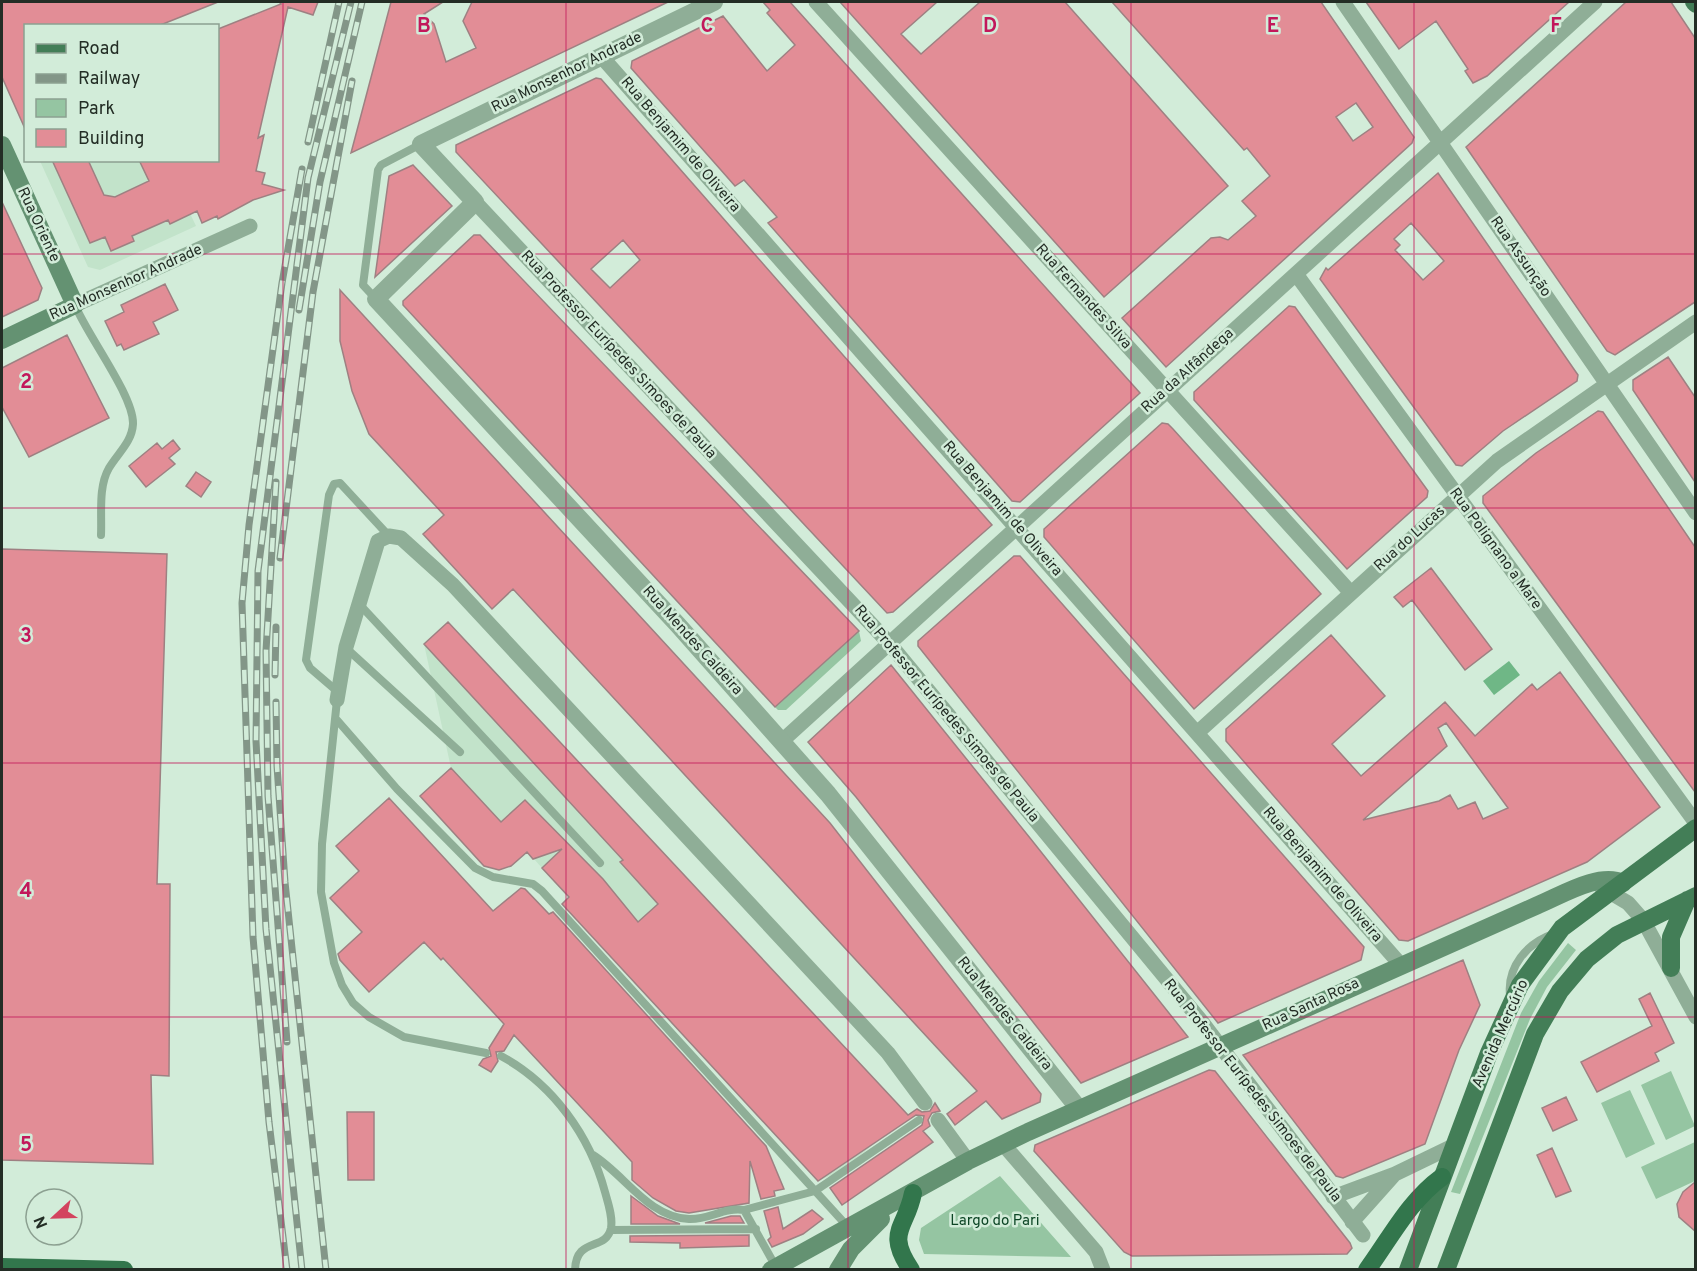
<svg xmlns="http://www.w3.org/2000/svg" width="1697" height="1271" font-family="Overpass,sans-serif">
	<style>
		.built { fill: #c2e3ca }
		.green { fill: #95c5a2 }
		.water { fill: #6fb786 }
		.building { fill: #e28d96; stroke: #9e8082; stroke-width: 1.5; fill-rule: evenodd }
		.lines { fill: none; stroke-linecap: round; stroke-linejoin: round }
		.service { stroke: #8fae97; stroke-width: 8 }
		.minor { stroke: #8fae97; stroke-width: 15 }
		.tertiary { stroke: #8fae97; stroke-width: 18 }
		.secondary { stroke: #649272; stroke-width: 18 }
		.primary { stroke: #437e57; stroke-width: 18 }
		.trunk { stroke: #32764c; stroke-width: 18 }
		.rail-casing { stroke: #839688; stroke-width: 7 }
		.rail { stroke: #d2ecd9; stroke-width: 4.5; stroke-dasharray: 14; stroke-linecap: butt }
		.grid { fill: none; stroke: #c2185b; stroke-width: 1.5; stroke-opacity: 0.55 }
		.labels { text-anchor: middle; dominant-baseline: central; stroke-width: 5; stroke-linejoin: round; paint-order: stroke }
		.street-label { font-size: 15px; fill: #232d25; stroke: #d2ecd9 }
		.park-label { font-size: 15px; fill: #0c4525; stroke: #d2ecd9 }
		.grid-label { font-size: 20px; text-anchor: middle; font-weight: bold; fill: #c2185b; stroke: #d2ecd9; stroke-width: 5; stroke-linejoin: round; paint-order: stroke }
	</style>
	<rect width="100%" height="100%" fill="#d2ecd9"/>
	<path class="built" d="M40,161H165L196,226L100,270L88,267Z
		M448,622L908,1115L843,1170L818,1181L519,842L492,866L420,796L451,768L424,644Z"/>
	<path class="green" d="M859,631L861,641L786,710H778L775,707Z
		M1568,943L1576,950L1547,987L1530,1019L1460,1194L1451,1192L1521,1013L1539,981Z
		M1671,1071L1695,1126L1666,1140L1641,1085Z
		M1630,1090L1655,1144L1626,1158L1601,1103Z
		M1695,1142V1181L1656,1199L1641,1167Z
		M1000,1176L1071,1257L924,1254L919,1240L921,1228Z"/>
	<path class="water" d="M1509,661L1520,675L1494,695L1483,681Z"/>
	<path class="building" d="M2,2H218L158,26H26V131L2,77Z
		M279,2H318L313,15L288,7L258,138L264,135L256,171L265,173L262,184L284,190L253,200L218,219L217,216L202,223L197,211L170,224L168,220L132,236L134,241L111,251L105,237L90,243L52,160H88L104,195L115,197L149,181L139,160H218V29L281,4Z
		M391,2H443L424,14L434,24L446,62L476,48L463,21L472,2H668L351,153Z
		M763,2H790L1140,393L1020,502L1012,501L768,223L777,217L744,180L735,186L631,68L632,61L723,16L767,71L795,45L767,13L770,10Z
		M840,2H937L901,34L921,54L980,2H1065L1228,186L1104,297Z
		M1112,2H1321L1414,137L1412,143L1166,367L1122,318L1211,238L1220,237L1228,240L1256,216L1242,201L1270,176L1247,148L1244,150ZM1356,103L1373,127L1353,141L1336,117Z
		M1366,2H1569L1487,76L1473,83L1465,71L1468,69L1436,21L1399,49Z
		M1626,2H1671L1695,38V302L1615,355L1607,351L1466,147Z
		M596,78L601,79L992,525L893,612L887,613L456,152V145ZM623,240L640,260L610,288L591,269Z
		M413,165L452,206L375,277L389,176Z
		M1438,173L1578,375L1577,381L1503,431L1462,466L1456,465L1320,279L1326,268L1328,270ZM1411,223L1444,261L1423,280L1395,250L1400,245L1394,239Z
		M2,202L42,288L38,300L2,317Z
		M474,235H480L859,631L775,707L403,305V301Z
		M165,284L178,310L153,322L159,334L124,350L121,344L117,346L105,321L124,312L121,305Z
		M340,290L830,823L1041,1094L1040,1102L1002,1119L986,1101L955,1125L947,1114L977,1091L513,589L492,609L423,534L444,515L369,434L352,391L340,341Z
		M1289,306L1295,307L1428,491L1427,497L1347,569L1194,400V392Z
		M67,335L109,418L29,457L2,407V368Z
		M1668,357L1695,397V482L1633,390V380Z
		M1598,411L1603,412L1695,547V792L1483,503V496L1536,453Z
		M1162,423L1168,424L1173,429L1321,594L1194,709L1044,537V529Z
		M173,440L180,449L169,458L175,464L146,487L129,466L157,443L162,449Z
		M196,472L211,482L201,497L186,486Z
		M2,549L167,554L157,884H170L169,1076L151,1075L153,1164L2,1160Z
		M1014,556H1020L1364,947L1361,960L1218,1023L918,646V641Z
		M1431,568L1492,649L1465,670L1412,600L1403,607L1394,597Z
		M448,622L908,1115L917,1109L922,1112L930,1111L935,1103L940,1111L932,1113L928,1120L930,1126L923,1131L933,1142L842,1205L830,1188L922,1125L924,1116L916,1115L818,1181L562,904L569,897L542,868L562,849L533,859L527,852L511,866L499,870L484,866L420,796L451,768L501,822L525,800L603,879L638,922L658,904L620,862L623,860L424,644Z
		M1331,635L1385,696L1332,744L1361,776L1445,702L1475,736L1532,684L1537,690L1560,672L1660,807L1587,862L1408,941L1399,940L1226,741V729ZM1446,723L1508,808L1483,819L1475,802L1458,809L1450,795L1439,801L1363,820L1447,746L1438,728Z
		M891,665L1030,838L1188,1037L1081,1083L856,797L808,742Z
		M389,798L493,911L521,888L525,889L549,914L553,912L766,1146L784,1189L774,1191L775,1196L761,1199L750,1161L749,1203L689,1213L676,1211L653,1198L632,1180V1162L514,1035L504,1051L496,1052L498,1061L491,1072L479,1065L483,1059L491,1056L489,1048L504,1024L443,958L441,960L424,942L369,992L340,960L338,954L362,932L330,898L359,871L336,846Z
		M1463,960L1480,1005L1459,1050L1425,1144L1343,1178L1336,1176L1243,1055Z
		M1650,993L1674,1043L1655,1053L1659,1061L1597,1092L1581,1062L1652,1026L1639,999Z
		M1209,1070L1215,1071L1350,1243L1352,1248L1347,1254L1132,1256L1124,1252L1034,1151L1035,1145Z
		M1566,1097L1577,1120L1553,1131L1542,1108Z
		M347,1112H374V1180H348Z
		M1552,1148L1571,1191L1556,1197L1537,1155Z
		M1695,1182V1231L1679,1217L1677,1204L1683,1192Z
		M631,1196L658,1216L680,1224H631Z
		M778,1207L783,1229L812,1210L823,1219L803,1234L772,1247L768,1240L771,1237L764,1211Z
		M731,1216H740L744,1223H705Z
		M749,1235V1246L680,1248V1243L630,1242V1236Z"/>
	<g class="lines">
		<path class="service" d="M376,299L363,285L378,170L381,165L421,144
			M75,305C87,335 134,396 133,424C132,442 118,453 109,468C98,487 102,514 101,535
			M361,606L600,863
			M346,648L460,752
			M338,692L310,668L306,660L329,495L334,484L340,483L389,536
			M337,700L322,844L321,892L334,963L342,985L353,1003L369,1017L404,1037L486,1053
			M337,720L397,789L475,868L493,877L533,884L542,891L848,1227
			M1510,995C1507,967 1527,943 1553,934
			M501,1056C553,1084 590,1136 605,1192C608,1203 613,1217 611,1228C606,1252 576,1236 575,1270
			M593,1155C625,1175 648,1217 689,1219C709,1220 724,1207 744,1210L776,1267
			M744,1210L815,1191L919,1120
			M611,1230L756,1229"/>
		<path class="minor" d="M816,2L1351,593
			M1343,2L1696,513
			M601,56L1400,964
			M475,202L889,643L1202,1022L1363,1235
			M1296,274L1696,823
			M75,305L250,226
			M337,700L346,647L378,541L389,536L401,538L453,585L888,1053L925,1103
			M1197,733L1497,461L1696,322
			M782,741L1595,2
			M1601,887L1628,903L1643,920L1696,1017
			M938,1120L968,1161
			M1003,1144L1096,1252L1103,1270
			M1333,1197L1395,1174L1455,1145
			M1352,1222L1393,1176"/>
		<path class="tertiary" d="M714,2L421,144L475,202L376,299L678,625L828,794L1079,1109"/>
		<path class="secondary" d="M2,145L75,305L2,340
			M771,1270L968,1161L1028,1132L1538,905C1562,895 1599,872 1623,883
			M838,1270L851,1249L881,1219"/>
		<path class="primary" d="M1694,2L1696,4
			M1671,968V937L1687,900
			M1408,1270L1489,1053L1520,985L1562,928L1696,828
			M1446,1270L1535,1034L1560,991L1587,959L1617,935L1696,896"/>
		<path class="trunk" d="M2,1267L124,1270
			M911,1270C885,1231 906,1229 913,1193
			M1367,1270C1391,1237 1409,1201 1442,1177"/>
		<defs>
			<path id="rail" d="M308,142L339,2
				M299,310L320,182L362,2
				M276,482L266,651L268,796L287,1042
				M280,558L313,292L352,81
				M275,675L276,627
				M276,702L277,766L285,882L326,1270
				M287,1270L269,1122L253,937L242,603L249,525L282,283L302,169
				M302,1270L266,929L256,741L258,571L308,178L351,2"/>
		</defs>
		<use href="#rail" class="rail-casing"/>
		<use href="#rail" class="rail"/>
	</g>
	<path class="grid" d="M283,2V1270M566,2V1270M848,2V1270M1131,2V1270M1414,2V1270M2,254H1696M2,508H1696M2,763H1696M2,1017H1696"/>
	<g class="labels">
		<g class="street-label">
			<text transform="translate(567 73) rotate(-26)">Rua Monsenhor Andrade</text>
			<text transform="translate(680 145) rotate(49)">Rua Benjamim de Oliveira</text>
			<text transform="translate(38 225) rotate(65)">Rua Oriente</text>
			<text transform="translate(1520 257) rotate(55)">Rua Assunção</text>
			<text transform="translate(126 283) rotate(-24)">Rua Monsenhor Andrade</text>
			<text transform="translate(1083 297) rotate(48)">Rua Fernandes Silva</text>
			<text transform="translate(618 355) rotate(47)">Rua Professor Eurípedes Simoes de Paula</text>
			<text transform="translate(1188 371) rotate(-42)">Rua da Alfândega</text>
			<text transform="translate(1002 509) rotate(49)">Rua Benjamim de Oliveira</text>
			<text transform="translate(1410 539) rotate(-42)">Rua do Lucas</text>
			<text transform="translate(1495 549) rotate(54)">Rua Polignano a Mare</text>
			<text transform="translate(692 641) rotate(48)">Rua Mendes Caldeira</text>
			<text transform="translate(946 714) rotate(50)">Rua Professor Eurípedes Simoes de Paula</text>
			<text transform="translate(1322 875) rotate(49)">Rua Benjamim de Oliveira</text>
			<text transform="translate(1311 1005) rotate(-25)">Rua Santa Rosa</text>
			<text transform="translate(1004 1014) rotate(51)">Rua Mendes Caldeira</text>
			<text transform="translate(1501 1034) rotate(-66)">Avenida Mercúrio</text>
			<text transform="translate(1252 1091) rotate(52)">Rua Professor Eurípedes Simoes de Paula</text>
		</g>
		<g class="park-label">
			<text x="995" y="1221">Largo do Pari</text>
		</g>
	</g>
	<g class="grid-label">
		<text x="424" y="32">B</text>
		<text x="707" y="32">C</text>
		<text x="990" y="32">D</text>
		<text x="1273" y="32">E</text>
		<text x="1556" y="32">F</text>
		<text x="26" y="388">2</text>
		<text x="26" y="642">3</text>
		<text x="26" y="897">4</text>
		<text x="26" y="1151">5</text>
	</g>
	<rect width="1697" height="1271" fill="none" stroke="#232d25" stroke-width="6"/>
	<rect x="24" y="24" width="195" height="138" fill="#d2ecd9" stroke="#8ca091" stroke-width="1.5"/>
	<rect x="36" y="44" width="30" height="9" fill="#437e57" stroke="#8ca091" stroke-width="1.5"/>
	<text x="78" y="54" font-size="18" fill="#232d25">Road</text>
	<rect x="36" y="74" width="30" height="9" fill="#839688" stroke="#8ca091" stroke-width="1.5"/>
	<text x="78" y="84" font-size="18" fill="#232d25">Railway</text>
	<rect x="36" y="99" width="30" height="18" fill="#95c5a2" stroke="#8ca091" stroke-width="1.5"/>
	<text x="78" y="114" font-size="18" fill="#232d25">Park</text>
	<rect x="36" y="129" width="30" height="18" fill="#e28d96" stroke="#8ca091" stroke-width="1.5"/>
	<text x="78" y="144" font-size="18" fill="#232d25">Building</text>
	<g transform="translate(54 1217) rotate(248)"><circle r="28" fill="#d2ecd9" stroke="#8ca091" stroke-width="1.5"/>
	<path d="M0-4.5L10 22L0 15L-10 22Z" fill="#d3435e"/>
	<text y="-9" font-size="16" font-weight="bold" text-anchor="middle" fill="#232d25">N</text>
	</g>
</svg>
